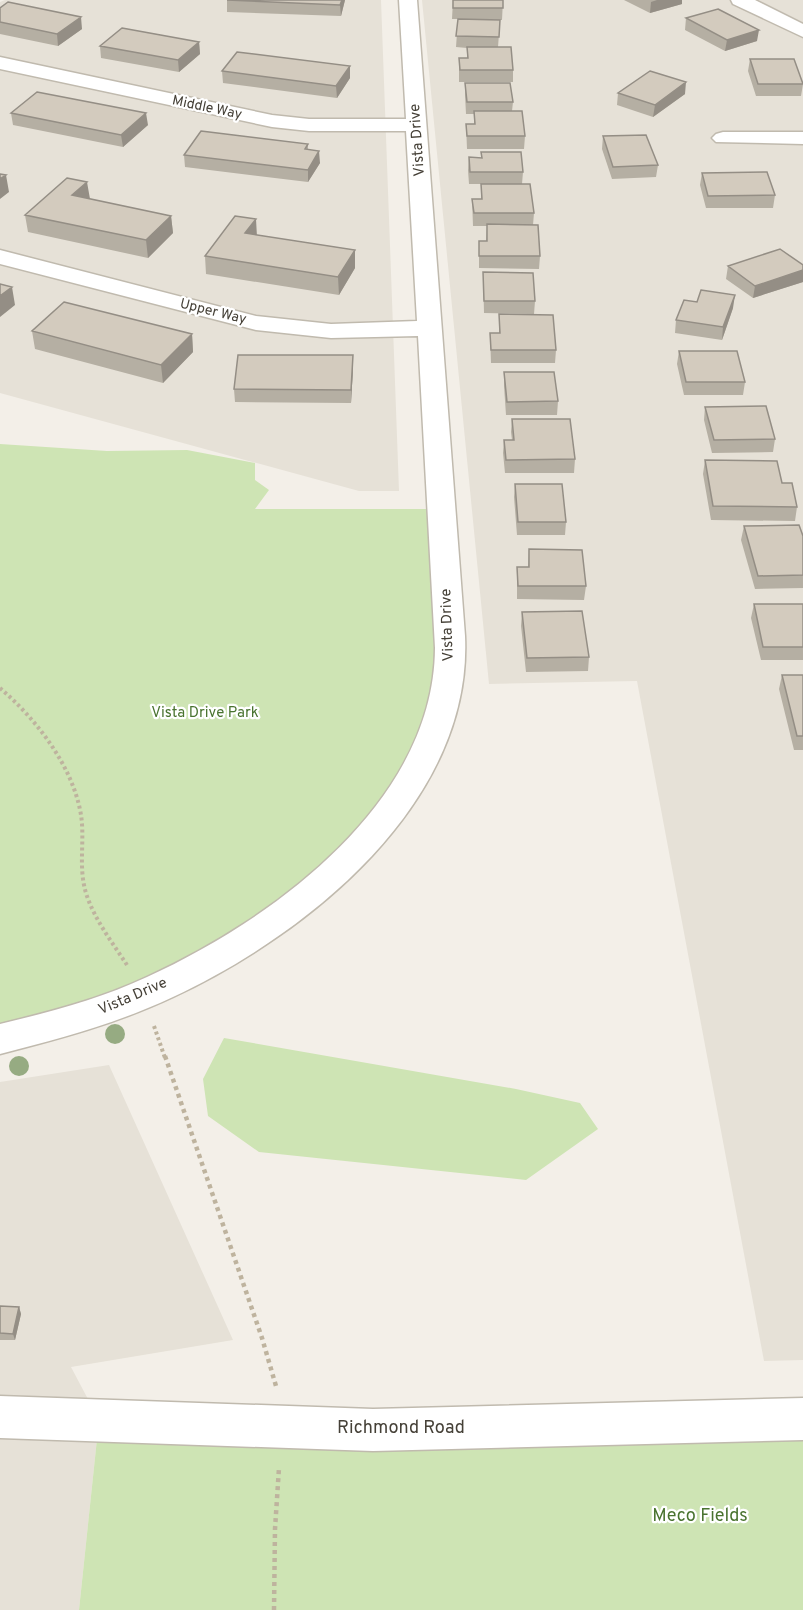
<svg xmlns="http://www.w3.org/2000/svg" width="803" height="1610" font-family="Overpass,sans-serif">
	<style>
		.residential { fill: #e6e1d7 }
		.green { fill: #cee4b4 }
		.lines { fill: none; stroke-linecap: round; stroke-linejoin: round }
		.minor-casing { stroke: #c0baae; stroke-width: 3 }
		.tertiary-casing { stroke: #c0baae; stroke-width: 3 }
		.path-far1 { stroke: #beb39e; stroke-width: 4; stroke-dasharray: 3 3; stroke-linecap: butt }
		.path { stroke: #beb39e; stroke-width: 4.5; stroke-dasharray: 4 4; stroke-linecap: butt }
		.minor { fill: #fff; fill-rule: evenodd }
		.tertiary { fill: #fff; fill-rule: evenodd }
		.tree { fill: #96ab82 }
		.wall { fill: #b5afa3 }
		.shaded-wall { fill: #948e85 }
		.building { fill: #d3cbbe; stroke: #948e85; stroke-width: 1.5 }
		.labels { text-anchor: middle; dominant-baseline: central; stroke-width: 4.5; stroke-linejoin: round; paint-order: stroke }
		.far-street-label { font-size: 14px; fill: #454037; stroke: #fff }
		.street-label { font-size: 15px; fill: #454037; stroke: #fff }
		.park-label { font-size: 15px; fill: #49732f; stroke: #fff }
		.near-street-label { font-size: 18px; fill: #454037; stroke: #fff }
		.near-park-label { font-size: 18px; fill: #49732f; stroke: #fff }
	</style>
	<rect width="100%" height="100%" fill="#f3efe8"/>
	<path class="residential" d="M5,0H381L399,491H359L0,393V2Z
		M422,0H803V1360L764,1361L637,681L489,684Z
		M109,1065L233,1340L71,1367L99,1420L79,1610H0V1082Z"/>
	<path class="green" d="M0,444L107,451L187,450L255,463V480L269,490L255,509H442L449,619L406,790L238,948L0,1039Z
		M224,1038L516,1089L580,1103L598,1129L526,1180L259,1152L208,1116L203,1079Z
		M803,1419V1610H79L99,1420Z"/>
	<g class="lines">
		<defs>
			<path id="minor" d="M399,0H417L465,636C473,802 308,934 173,997C118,1023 59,1039 0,1054V1024C50,1012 100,999 147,977C274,919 434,802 435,648L418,336L331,338L256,330L0,264V250L256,316L331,324L417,321L406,131H309L272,127L0,69V57L272,115L309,119H406Z
				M731,0H755L803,24V37L733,4Z
				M723,132H803V144L716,142L712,138L716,134Z"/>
			<path id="tertiary" d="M0,1396L373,1409L803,1398V1440L373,1451L0,1438Z"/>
		</defs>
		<use href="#minor" class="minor-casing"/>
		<use href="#tertiary" class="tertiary-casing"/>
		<path class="path-far1" d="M0,688C36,719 73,766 81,815C85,841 78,867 86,893C94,919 112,942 127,965
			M154,1026L165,1058"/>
		<path class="path" d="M165,1056L262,1338L276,1386
			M274,1610L275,1529L279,1468"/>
		<use href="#minor" class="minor"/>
		<use href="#tertiary" class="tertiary"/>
	</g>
	<g class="tree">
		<circle cx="115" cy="1034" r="10"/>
		<circle cx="19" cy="1066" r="10"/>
	</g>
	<path class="wall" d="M227,0H345L341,16L227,12Z
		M453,0H503L502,20L473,19L500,20L498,47L513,70V82H459V58H467V48L456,47L458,19H452Z
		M624,0H682V4L650,13Z
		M0,8L82,29L58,46L0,34Z
		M686,18L757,41L725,51L685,30Z
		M199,42L200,54L179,72L101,58L100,46Z
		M750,59L803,84L801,96H756L748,71Z
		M350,66V78L337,98L223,83L222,71Z
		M465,83L513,102L512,111L525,136L524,149H467L466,124H474V114H466L465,95Z
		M618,93L685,94L653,117L617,105Z
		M11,113L148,125L123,147L13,125Z
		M603,136L658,165L656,177L612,179L602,149Z
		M308,144V149L320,163L308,182L185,167L184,155Z
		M481,152L523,172L522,184L534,213L533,225L540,256L539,269L479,268V241H486L487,226H473L472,199H481V184H469L468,170L469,157L481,158Z
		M702,173L775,195L773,208H706L700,185Z
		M89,199L171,216L173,233L148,258L28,232L25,215Z
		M257,235L355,250V268L339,295L206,274L205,256Z
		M803,265V282L753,298L726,279L728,266Z
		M483,272L535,301L534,314L484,313Z
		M733,308L722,340L675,333L676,320Z
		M499,314L556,350L555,363H491L490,333H499Z
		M32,331L192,334L193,352L163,383L35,349Z
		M679,351L745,382L743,395H684L677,364Z
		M353,355V368L351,403L235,402L234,389Z
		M504,372L558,401L557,415H506L504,386Z
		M705,407L775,439L773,452L712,453L704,420Z
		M512,419L575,459L574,473H505L503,453L504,440H512L511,432Z
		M705,460L782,483L797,507L795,521L711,520L703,474Z
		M515,484L566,522L565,535H517L514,497Z
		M744,526L803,536V588L755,589L741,540Z
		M529,549L586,586L584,600L517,599V567H528Z
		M754,604H803V660H761L751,618Z
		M522,612L589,657L588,671L526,672L521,626Z
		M782,675H803V750H794L779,689Z
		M0,1306L19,1307L21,1314L15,1340H0Z"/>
	<path class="shaded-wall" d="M342,0H345L341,16L340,5Z
		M657,0H682V4L650,13L651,2Z
		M81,17L82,29L58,46L57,34Z
		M759,30L757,41L725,51L727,40Z
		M199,42L200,54L179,72L178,60Z
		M350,66V78L337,98L336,86Z
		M686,82L685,94L653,117L655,105Z
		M146,113L148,125L123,147L121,135Z
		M319,151L320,163L308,182V170Z
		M6,175L9,192L0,199V179Z
		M87,182L90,199L72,195Z
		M171,216L173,233L148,258L146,240Z
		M256,219L257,237L245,233Z
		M355,250V268L339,295L338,277Z
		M803,270V282L753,298L755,286Z
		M12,287L15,305L0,317V296Z
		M735,295L733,308L722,340L723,327Z
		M192,334L193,352L163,383L161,365Z
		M353,355V368L351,403V390Z
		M19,1307L21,1314L15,1340L13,1334Z"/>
	<path class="building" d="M227,0H342L340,5Z
		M453,0H503V8H453Z
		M8,2L81,17L57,34L0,22V8Z
		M718,9L759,30L727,40L686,18Z
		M458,19L500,20L499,37L456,36Z
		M122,28L199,42L178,60L100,46Z
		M467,47H511L513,70H460L459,58H468Z
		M237,52L350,66L336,86L222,71Z
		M750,59H794L803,84H758Z
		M650,71L686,82L655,105L618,93Z
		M465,83H510L513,102H467Z
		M37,92L146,113L121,135L11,113Z
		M474,111H522L525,136H467L466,124H475Z
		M201,131L308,144L305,149L319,151L308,170L184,155Z
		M646,135L658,165L613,167L603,136Z
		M481,152H521L523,172H470L469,157L482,158Z
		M767,172L775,195L708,196L702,173Z
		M0,174L6,175L0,179Z
		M67,178L87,182L72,195L171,216L146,240L25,215Z
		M481,184H530L534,213H474L472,199H482Z
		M235,216L256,219L245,233L355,250L338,277L205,256Z
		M487,224L538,225L540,256H479V241H487Z
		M780,249L803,265V270L755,286L728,266Z
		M483,272L533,273L535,301H484Z
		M0,284L12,287L0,296Z
		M701,290L735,295L723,327L676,320L684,300L697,302Z
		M64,302L192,334L161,365L32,331Z
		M499,314L553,315L556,350H491L490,333H500Z
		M679,351H737L745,382H686Z
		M238,355H353L351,390L234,389Z
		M504,372H554L558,401L507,402Z
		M766,406L775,439L714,440L705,407Z
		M512,419H570L575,459L506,460L504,440H514Z
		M705,460L777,461L782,483H792L797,507L713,506Z
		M515,484H562L566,522H518Z
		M799,525L803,536V575L758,576L744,526Z
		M529,549L582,550L586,586H518L517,567H529Z
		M754,604H803V647H763Z
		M582,611L589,657L527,658L522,612Z
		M782,675H803V736H797Z
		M0,1306L19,1307L13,1334L0,1333Z"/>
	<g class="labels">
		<g class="far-street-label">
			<text transform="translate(207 108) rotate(12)">Middle Way</text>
			<text transform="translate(213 312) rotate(14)">Upper Way</text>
		</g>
		<g class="street-label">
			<text transform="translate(418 140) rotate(-94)">Vista Drive</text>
			<text transform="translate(448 625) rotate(-92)">Vista Drive</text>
			<text transform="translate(133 997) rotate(-23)">Vista Drive</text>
		</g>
		<g class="park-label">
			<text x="205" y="713">Vista Drive Park</text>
		</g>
		<g class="near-street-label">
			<text x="401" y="1428">Richmond Road</text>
		</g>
		<g class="near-park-label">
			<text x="700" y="1516">Meco Fields</text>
		</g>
	</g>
</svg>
